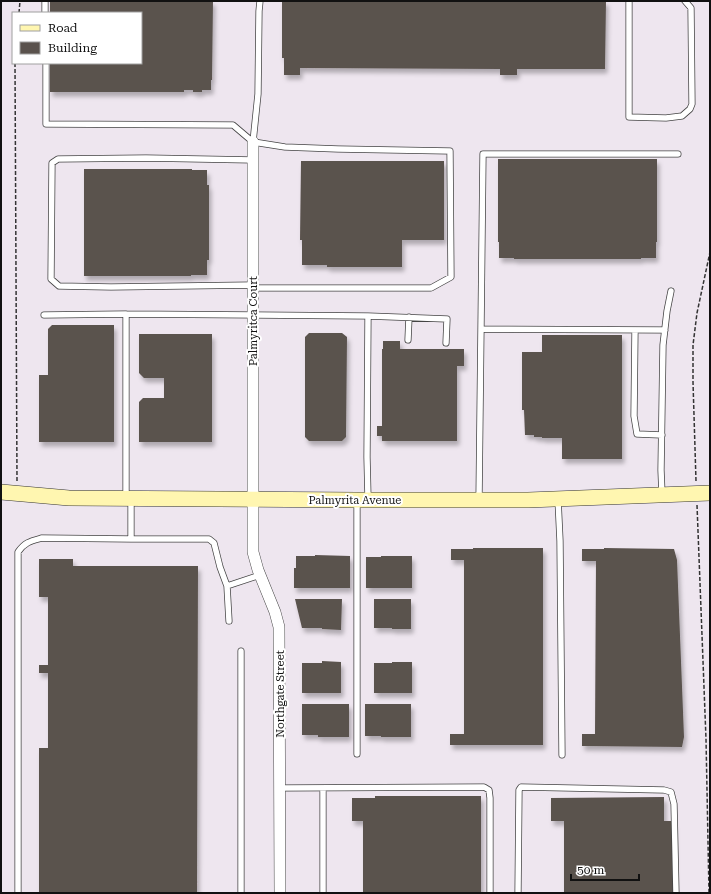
<svg xmlns="http://www.w3.org/2000/svg" width="711" height="894" font-family="'Roboto Serif',serif">
	<style>
		.industrial { fill: #eee6ef; fill-rule: evenodd }
		.building { fill: #5a524d; filter: url(#shadow) }
		.lines { fill: none; stroke-linecap: round; stroke-linejoin: round }
		.lane-casing { stroke: #444; stroke-width: 7 }
		.street-casing { stroke: #444; stroke-width: 12 }
		.secondary-casing { stroke: #333; stroke-width: 16 }
		.path { stroke: #333; stroke-width: 1.5; stroke-dasharray: 4 2; stroke-linecap: butt }
		.lane { stroke: #fff; stroke-width: 5.5 }
		.street { stroke: #fff; stroke-width: 11 }
		.secondary { stroke: #fff6b0; stroke-width: 15 }
		.labels { text-anchor: middle; dominant-baseline: central; stroke-width: 4; stroke-linejoin: round; paint-order: stroke }
		.street-label { font-size: 11px; fill: #111; stroke: #fff }
	</style>
	<defs>
		<filter id="shadow"><feDropShadow dx="2.5" dy="4.5" stdDeviation="2" flood-color="#0004"/></filter>
	</defs>
	<rect width="100%" height="100%" fill="#fffdf5"/>
	<path class="industrial" d="M1,1H710V893H1ZM13,13H141V63H13Z"/>
	<path class="building" d="M50,1H213L212,80H211V90H202V92H193V90H184V92H50V63H141V13H50Z
		M282,1H606L605,69H517V75H500V69L300,68V75H284V58H282Z
		M498,159H657V242H656V258H641V259H514V258H499V242H498Z
		M301,161H444V240H402V267H327V265H302V240H300Z
		M84,169H192V170H207V185H209V260H207V275H191V276H84Z
		M52,325H114V442H39V375H48V329Z
		M309,333H342L347,337L346,437L342,441H309L305,437V337Z
		M139,334H212V442H139V402L143,398H164V378H144L139,373Z
		M542,335H622V459H562V438H542V437H534V435H525L524,410H522V352H542Z
		M383,341H400V349H464V366H457V441H382V436H377V426H382V349H383Z
		M473,548H543V745H450V734H464V560H451V549H473Z
		M604,548L674,549L677,560L684,737L682,747L582,746V734H595L596,561H582V549H604Z
		M315,555L350,556V588H294V568H296V556H315Z
		M381,556H412V588H366V557H381Z
		M39,559H73V566H198L197,893H39V748H48V673H39V665H48V597H39Z
		M295,599H342L341,630L322,629V628H302Z
		M374,599H411V629H392V628H374Z
		M322,661L341,662V693H302V663H322Z
		M392,662H412V693H374V663H392Z
		M302,704H349V737H318V735H302Z
		M365,704H411V737H381V736H365Z
		M375,796H481V893H363V821H352V798H375Z
		M664,797V821H673V893H564V821H551V798Z"/>
	<g class="lines">
		<defs>
			<path id="lane" d="M45,1V13
				M629,1V117L666,118L682,116L690,109L692,104L691,8L685,1
				M46,63V124L233,125L253,142L285,147L338,149L450,151L451,277L431,288H253
				M253,142L258,94L259,11L260,1
				M253,285L111,287L59,286L51,279L52,163L58,159L146,158L253,160
				M44,315L126,314
				M368,316L447,319L446,343
				M481,329L665,330
				M635,330L634,416L637,434L662,435
				M408,340L409,317
				M662,494L661,470L663,345L667,311L671,291
				M126,497V314L368,316L367,457L368,498
				M558,499L560,541L562,755
				M479,500L483,154H678
				M131,539H209L214,543L220,567L227,586L229,621
				M227,586L260,575
				M357,754V500
				M280,788L484,787L489,790L490,798V893
				M323,788V893
				M18,893V552C25,542 31,541 42,538L131,539V500
				M241,893V651
				M518,893L519,790L521,787L664,790L671,792L674,804L676,893"/>
			<path id="street" d="M253,142V552L258,570L275,612L279,627L280,893"/>
			<path id="secondary" d="M1,492L69,498L357,500H528L710,493"/>
		</defs>
		<use href="#lane" class="lane-casing"/>
		<use href="#street" class="street-casing"/>
		<use href="#secondary" class="secondary-casing"/>
		<path class="path" d="M19,13L20,1
			M15,63L17,481
			M696,481L693,382V345L697,313L710,252
			M697,505L706,739L709,893"/>
		<use href="#lane" class="lane"/>
		<use href="#street" class="street"/>
		<use href="#secondary" class="secondary"/>
	</g>
	<g class="labels">
		<g class="street-label">
			<text transform="translate(253 321) rotate(-90)">Palmyritca Court</text>
			<text x="355" y="500">Palmyrita Avenue</text>
			<text transform="translate(280 694) rotate(-90)">Northgate Street</text>
		</g>
	</g>
	<rect width="711" height="894" fill="none" stroke="#111111" stroke-width="4"/>
	<rect x="12" y="12" width="130" height="52" fill="#ffffff" stroke="#a0a0a0"/>
	<rect x="20" y="25" width="20" height="6" fill="#fff6b0" stroke="#a0a0a0"/>
	<text x="48" y="32" font-size="12" fill="#111111">Road</text>
	<rect x="20" y="42" width="20" height="12" fill="#5a524d" stroke="#a0a0a0"/>
	<text x="48" y="52" font-size="12" fill="#111111">Building</text>
	<path d="M571 874v6h68v-6" fill="none" stroke="#111111" stroke-width="2"/>
	<text x="577" y="874" font-size="12" fill="#111111" stroke="#ffffff" stroke-width="3" paint-order="stroke">50 m</text>
</svg>
